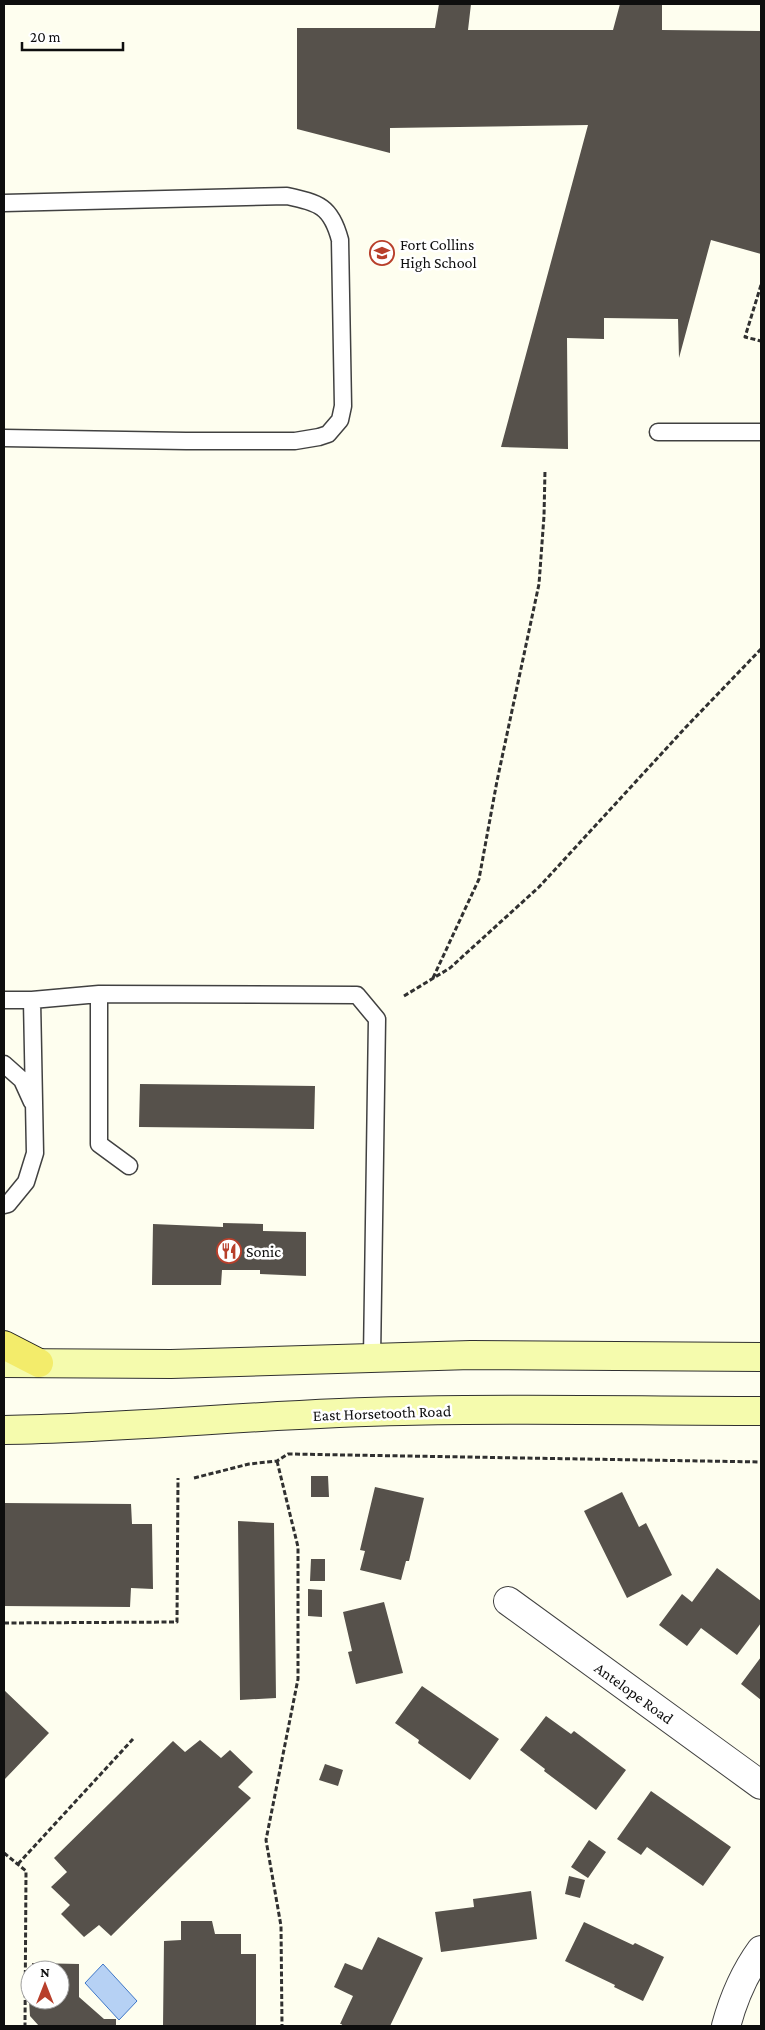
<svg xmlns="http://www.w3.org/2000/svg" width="765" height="2030" font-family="'Crimson Pro',serif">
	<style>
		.water { fill: #b6d1f4; stroke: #4078c8 }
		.building { fill: #56514b }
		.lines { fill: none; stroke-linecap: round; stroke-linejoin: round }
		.service-casing { stroke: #414141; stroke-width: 19 }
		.minor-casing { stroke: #414141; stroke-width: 30 }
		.secondary-casing { stroke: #303030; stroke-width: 30 }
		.primary-casing { stroke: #1f1f1f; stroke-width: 30 }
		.path { stroke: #303030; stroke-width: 3; stroke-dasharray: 5 2.5; stroke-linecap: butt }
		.service { stroke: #fff; stroke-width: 16 }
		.minor { stroke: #fff; stroke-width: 28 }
		.secondary { stroke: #f5fbad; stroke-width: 28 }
		.primary { stroke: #f3ec6b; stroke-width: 28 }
		.labels { text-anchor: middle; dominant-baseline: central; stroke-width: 5; stroke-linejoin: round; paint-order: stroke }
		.poi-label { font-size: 16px; fill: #0e0e0e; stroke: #fff; text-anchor: start }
		.street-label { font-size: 16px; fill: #0e0e0e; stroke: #fff }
	</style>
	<rect width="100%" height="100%" fill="#fefeef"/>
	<path class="water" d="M103,1964L137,2001L119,2020L85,1983Z"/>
	<path class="building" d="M439,4H471L468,30H613L620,4H662V30L761,31V254L711,240L679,358L678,319L604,318V339L567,338L568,449L501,447L588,125L390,128V153L297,129V28H435Z
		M140,1084L315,1086L314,1129L139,1127Z
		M223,1223L263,1224V1231L306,1232V1276L260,1274V1270H222L221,1285H152L153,1224L223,1227Z
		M311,1476H328L329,1497H311Z
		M375,1487L424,1498L409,1561H406L401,1580L360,1570L365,1551L360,1550Z
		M622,1492L639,1527L646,1523L672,1575L627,1598L584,1511Z
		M4,1503L131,1504L132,1524H152L153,1589L131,1588L130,1607L4,1606Z
		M238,1521L274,1523L276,1698L240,1700Z
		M311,1559H325V1581H310Z
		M717,1568L761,1601V1623L737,1655L701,1628L687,1646L659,1625L682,1594L692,1602Z
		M308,1589L322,1590V1617L308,1616Z
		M384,1602L403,1673L356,1684L348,1652L352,1651L343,1612Z
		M761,1657V1700L741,1684Z
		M422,1686L499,1739L470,1780L418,1743L419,1740L395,1723Z
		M4,1690L49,1733L4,1780Z
		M546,1716L571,1734L574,1731L626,1770L596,1810L544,1771L545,1769L520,1750Z
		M200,1740L221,1758L230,1750L253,1772L238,1787L251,1798L111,1936L99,1925L84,1937L61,1914L70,1905L51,1887L67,1872L54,1858L173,1741L185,1752Z
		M325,1764L343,1770L338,1786L319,1780Z
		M651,1791L731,1847L703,1886L647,1847L641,1855L617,1839Z
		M589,1840L606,1852L588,1878L571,1867Z
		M569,1876L585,1880L580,1898L565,1894Z
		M531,1891L537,1939L441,1952L435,1912L474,1907L473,1899Z
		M181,1921H212L215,1934H241V1954H256V2026H163L164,1941L181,1940Z
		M584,1922L633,1945L635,1943L664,1957L643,2001L614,1987L615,1985L565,1961Z
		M378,1937L423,1958L390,2026H341L342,2024H340L353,1996L334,1987L345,1963L362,1970Z
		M32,1963L79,1964V1997L104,2019H116V2026H39L30,2016L29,2000H60V1970H32Z
		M28,1977L30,1978V1991H28Z"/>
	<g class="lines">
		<defs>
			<path id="service" d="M4,203L287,196C319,203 331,206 340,240L343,406L340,420L328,434L319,437L295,441H186L4,438
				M658,432H761
				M99,994V1144L129,1166
				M4,1000H32L99,994L357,995L377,1019L372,1358
				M4,1064L22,1080L32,1102
				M4,1205L8,1204L26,1182L35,1153L32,1000"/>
			<path id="minor" d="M508,1601L761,1785
				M726,2026C733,2000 745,1972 761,1950"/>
			<path id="secondary" d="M4,1363L171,1364L471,1355L761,1357
				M4,1430C137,1428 270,1413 403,1411C522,1408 642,1411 761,1411"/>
			<path id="primary" d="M4,1345L39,1363"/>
		</defs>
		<use href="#service" class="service-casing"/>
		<use href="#minor" class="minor-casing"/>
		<use href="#secondary" class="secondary-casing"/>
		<use href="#primary" class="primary-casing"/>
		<path class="path" d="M761,285L745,337L761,341
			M433,978L479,879L497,781L539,584L544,516L545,470
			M404,996L450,968L539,887L686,727L761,649
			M277,1461L298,1547V1679L266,1840L281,1926L282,2026
			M194,1478L249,1464L277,1461L288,1454L761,1462
			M4,1623L177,1622L178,1478
			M4,1853L26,1871L25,2026
			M18,1864L133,1739"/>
		<use href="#service" class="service"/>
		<use href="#minor" class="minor"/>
		<use href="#secondary" class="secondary"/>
		<use href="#primary" class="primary"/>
	</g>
	<defs>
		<symbol id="school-ring" viewBox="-11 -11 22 22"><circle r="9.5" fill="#fff" stroke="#b83f2b" stroke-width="1.5"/><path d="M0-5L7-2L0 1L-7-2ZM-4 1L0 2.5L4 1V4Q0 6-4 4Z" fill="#b83f2b"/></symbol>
		<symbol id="restaurant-ring" viewBox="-11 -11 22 22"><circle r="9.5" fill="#fff" stroke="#b83f2b" stroke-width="1.5"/><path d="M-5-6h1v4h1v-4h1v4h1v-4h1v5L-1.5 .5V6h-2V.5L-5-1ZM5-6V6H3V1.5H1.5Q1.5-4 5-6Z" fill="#b83f2b"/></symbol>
	</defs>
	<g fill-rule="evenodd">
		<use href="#school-ring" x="368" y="239" width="28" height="28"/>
		<use href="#restaurant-ring" x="215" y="1237" width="28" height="28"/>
	</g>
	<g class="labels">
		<g class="poi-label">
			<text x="400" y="244">Fort Collins<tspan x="400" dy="18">High School</tspan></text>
			<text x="246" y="1251">Sonic</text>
		</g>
		<g class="street-label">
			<text transform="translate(382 1413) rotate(-2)">East Horsetooth Road</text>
			<text transform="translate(634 1693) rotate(36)">Antelope Road</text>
		</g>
	</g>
	<rect width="765" height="2030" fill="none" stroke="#0e0e0e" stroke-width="10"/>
	<g transform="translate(45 1985)"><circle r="24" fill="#ffffff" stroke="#9f9f9f"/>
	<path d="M0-4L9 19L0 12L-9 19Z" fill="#b83f2b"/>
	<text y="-8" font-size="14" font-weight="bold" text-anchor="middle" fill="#0e0e0e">N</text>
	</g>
	<path d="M22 42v8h101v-8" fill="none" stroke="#0e0e0e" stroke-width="2.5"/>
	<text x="30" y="42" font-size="15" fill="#0e0e0e" stroke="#ffffff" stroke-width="4" paint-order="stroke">20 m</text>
</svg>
